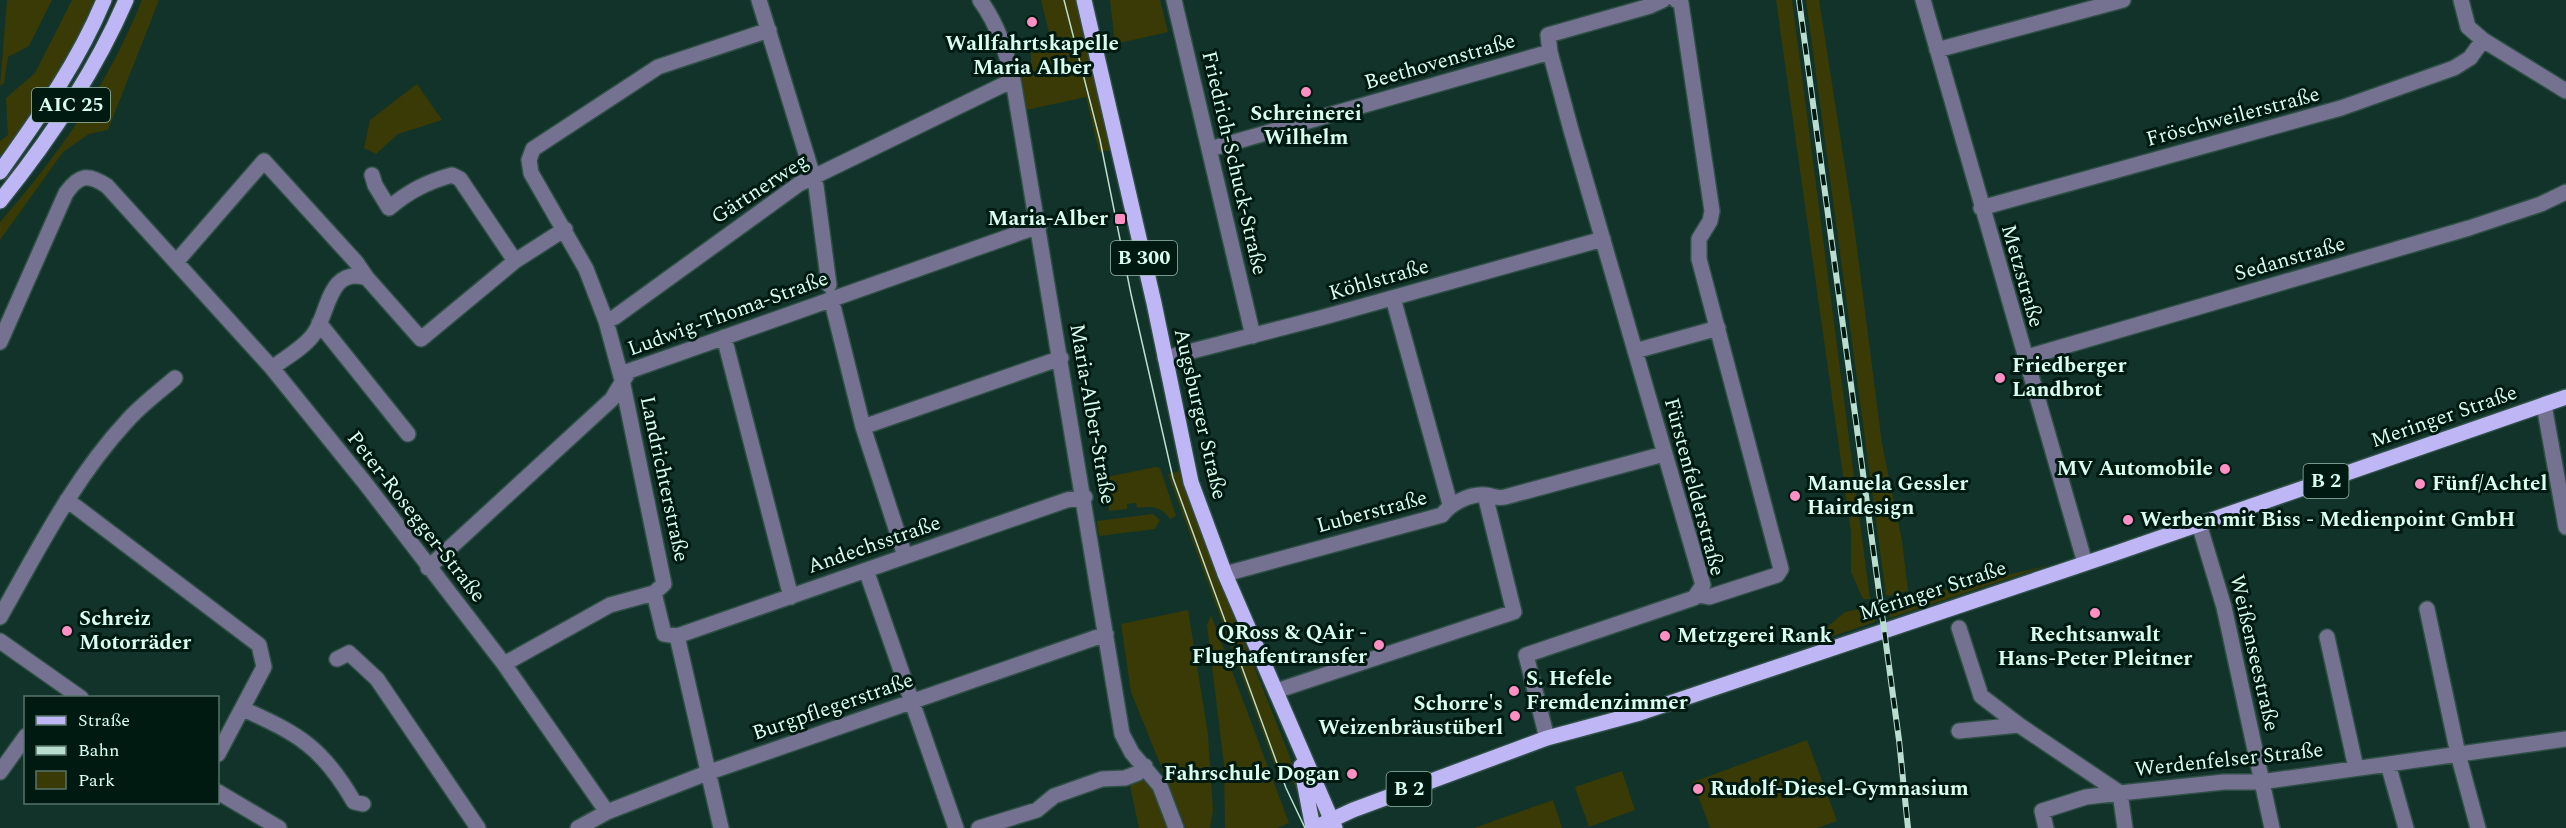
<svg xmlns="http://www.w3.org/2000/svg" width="2566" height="828" font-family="Spectral,serif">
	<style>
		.green { fill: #393a06 }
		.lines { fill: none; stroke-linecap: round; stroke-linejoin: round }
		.minor-casing { stroke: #2e4f45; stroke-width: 18 }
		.major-casing { stroke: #2e4f45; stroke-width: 18 }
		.minor { stroke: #757190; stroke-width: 15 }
		.major { stroke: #bfb6f6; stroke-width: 15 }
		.tram { stroke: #b9ded0; stroke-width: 1.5 }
		.rail-casing { stroke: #b9ded0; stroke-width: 6 }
		.rail { stroke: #001a12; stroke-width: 4; stroke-dasharray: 11; stroke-linecap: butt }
		.poi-dot { fill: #fc8fc3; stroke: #001a12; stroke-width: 2 }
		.labels { text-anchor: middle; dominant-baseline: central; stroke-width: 6; stroke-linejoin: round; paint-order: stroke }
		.shield { fill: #001a12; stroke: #97baad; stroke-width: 1.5 }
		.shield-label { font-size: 20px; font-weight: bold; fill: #d8fef0 }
		.poi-label { font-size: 21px; font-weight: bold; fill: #d8fef0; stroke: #001a12; text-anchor: start }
		.street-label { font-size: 21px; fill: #d8fef0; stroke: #001a12 }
	</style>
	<rect width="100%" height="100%" fill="#123329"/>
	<path class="green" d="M7,0H52L29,46L8,57L4,83L0,86Z
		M72,0H94C73,56 37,110 0,156V141L8,135L6,98L35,73Z
		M142,0H159L108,130L89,134L63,152L0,240V222C61,152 107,86 142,0Z
		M1041,0H1077L1112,150L1099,152L1086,97L1026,110L1021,78L1031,70V50L1052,44Z
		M1110,0H1160L1168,32L1115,44Z
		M1776,0H1792L1870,599H1863L1851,572V532Z
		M1806,0H1819L1854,225L1882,444L1902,541L1908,591L1889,596L1886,595Z
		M417,84L442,120L398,134L376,154L364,148L370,120Z
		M1155,467L1160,468L1176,516L1170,519C1161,506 1152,506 1137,508L1136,503L1127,504V509L1109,511L1107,477Z
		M1179,471L1204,541L1290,757L1300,792H1297L1289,770L1278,774L1168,474Z
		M1153,514L1160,520L1155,529L1099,536L1097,521Z
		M2050,565L1890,618L1887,604Z
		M1873,606L1875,622L1806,645L1845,612Z
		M1188,610L1208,734L1213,811L1210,828H1186L1131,692L1121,624Z
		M1211,615L1289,823L1277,828H1225L1224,765L1207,625Z
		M1807,740L1837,821L1817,828H1710L1693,782Z
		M1622,771L1635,810L1589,827L1575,787Z
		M1146,778L1155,790L1169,828H1139L1129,781Z
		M1553,800L1562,828H1474Z"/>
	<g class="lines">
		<defs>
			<path id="minor" d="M759,0L816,186L829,285
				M980,0C998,25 1006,51 1013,80L1122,734L1132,753L1160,786L1176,828
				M1174,0L1253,336
				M1676,0L1681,3L1712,211L1710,221L1699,239V259L1781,569L1777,575L1709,597L1699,595
				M1923,0L2085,563
				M2461,0L2468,27L2483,40L2566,91
				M1937,50L2123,0
				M1210,149L1550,52
				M372,175L375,185L389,208C409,191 427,182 452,175L460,179L515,261
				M1981,208L2341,108L2454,68L2470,58L2483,40
				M177,261L264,161L356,262L367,278
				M831,298L863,427L905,556
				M1393,298L1450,504
				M606,321L615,317L799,184L1013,80
				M319,323L408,434
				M724,337L791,597
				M0,342L66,193C79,175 88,173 107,186L272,368L365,483L504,664L607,812
				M1635,351L1718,328
				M1165,358L1324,317L1603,239
				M2024,358L2469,228L2541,204L2566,192
				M272,368C285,358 307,346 315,332C329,311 329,266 367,278L421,339L515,261L565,229
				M2544,405L2566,527
				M863,427L1061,358
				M67,500L259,645L264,667L218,754
				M2199,524L2224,607L2272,828
				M428,568L612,399L629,371L1039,226
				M866,570L956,828
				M1225,574L1442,515C1450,504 1470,493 1486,495C1494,496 1497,499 1505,497L1664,454
				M2427,609L2458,754L2478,828
				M0,617C38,550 74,478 127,421C141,405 159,392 175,378
				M1959,628L1981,696L2019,725L2120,793
				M677,636L1067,500L1085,497
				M2327,637L2356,768
				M0,641L81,698
				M337,659L349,653L377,679L478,828
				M504,664L610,605L654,593
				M1276,691L1514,612L1485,495
				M243,709C299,734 323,748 354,802L363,804
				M1959,731L2019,725
				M1547,738L1526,655L1694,598L1703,585L1571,130L1550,52L1548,35L1650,6L1663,0
				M2388,764L2406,828
				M0,772L26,736
				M218,792L279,828
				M2120,793L2125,828
				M578,828L607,812L707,773L1106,634
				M721,828L677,636L664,634L654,593L664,584L622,380L606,321L586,269L531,173L529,160L533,149L658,67L769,30
				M979,828L1037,810L1054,796L1102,779L1125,778L1138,773L1145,766
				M2046,828L2042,811L2086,797L2120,793L2224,782H2261L2566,739"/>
			<path id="major" d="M1084,0L1154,303L1191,482L1225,574L1335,828
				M0,172C39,117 78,63 104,0
				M0,201C50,139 94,74 126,0
				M1301,766L1313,828
				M1314,828L1353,810L1547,738L1640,713L2116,553L2566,397"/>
		</defs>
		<use href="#minor" class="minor-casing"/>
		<use href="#major" class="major-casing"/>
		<use href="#minor" class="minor"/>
		<use href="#major" class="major"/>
		<path class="tram" d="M1064,0L1100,140L1131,294L1173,478L1286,788L1305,828"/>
		<defs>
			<path id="rail" d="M1799,0L1899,740L1908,828"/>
		</defs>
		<use href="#rail" class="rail-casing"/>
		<use href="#rail" class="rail"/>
	</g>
	<g class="poi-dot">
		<circle cx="1032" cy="22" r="6"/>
		<circle cx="1306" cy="92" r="6"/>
		<rect x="1114" y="213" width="12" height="12" rx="3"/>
		<circle cx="2000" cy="378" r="6"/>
		<circle cx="2225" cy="469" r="6"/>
		<circle cx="2420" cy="484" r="6"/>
		<circle cx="1795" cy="496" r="6"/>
		<circle cx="2128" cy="520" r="6"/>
		<circle cx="2095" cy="613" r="6"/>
		<circle cx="67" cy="631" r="6"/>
		<circle cx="1665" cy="636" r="6"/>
		<circle cx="1379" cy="645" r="6"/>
		<circle cx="1514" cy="691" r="6"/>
		<circle cx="1515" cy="716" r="6"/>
		<circle cx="1352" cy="774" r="6"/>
		<circle cx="1698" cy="789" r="6"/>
	</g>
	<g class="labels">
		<g class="shield">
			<rect x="32" y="88" width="78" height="34" rx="4.5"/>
			<rect x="1111" y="241" width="66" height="34" rx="4.5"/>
			<rect x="2303.5" y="464" width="45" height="34" rx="4.5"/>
			<rect x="1386.5" y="772" width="45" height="34" rx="4.5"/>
		</g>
		<g class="shield-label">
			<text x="71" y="105">AIC 25</text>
			<text x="1144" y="258">B 300</text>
			<text x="2326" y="481">B 2</text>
			<text x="1409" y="789">B 2</text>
		</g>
		<g class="poi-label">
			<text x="1032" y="44" text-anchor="middle">Wallfahrtskapelle<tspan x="1032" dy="24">Maria Alber</tspan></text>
			<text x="1306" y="114" text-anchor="middle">Schreinerei<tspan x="1306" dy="24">Wilhelm</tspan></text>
			<text x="1108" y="219" text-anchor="end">Maria-Alber</text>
			<text x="2012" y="366">Friedberger<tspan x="2012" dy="24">Landbrot</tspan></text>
			<text x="2213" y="469" text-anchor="end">MV Automobile</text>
			<text x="1807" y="484">Manuela Gessler<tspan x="1807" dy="24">Hairdesign</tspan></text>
			<text x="2432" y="484">Fünf/Achtel</text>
			<text x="2140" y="520">Werben mit Biss - Medienpoint GmbH</text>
			<text x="79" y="619">Schreiz<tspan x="79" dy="24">Motorräder</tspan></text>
			<text x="1367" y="633" text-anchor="end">QRoss &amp; QAir -<tspan x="1367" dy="24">Flughafentransfer</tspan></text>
			<text x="2095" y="635" text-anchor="middle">Rechtsanwalt<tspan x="2095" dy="24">Hans-Peter Pleitner</tspan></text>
			<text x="1677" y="636">Metzgerei Rank</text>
			<text x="1526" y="679">S. Hefele<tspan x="1526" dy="24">Fremdenzimmer</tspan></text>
			<text x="1503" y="704" text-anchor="end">Schorre's<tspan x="1503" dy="24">Weizenbräustüberl</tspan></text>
			<text x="1340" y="774" text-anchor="end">Fahrschule Dogan</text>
			<text x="1710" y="789">Rudolf-Diesel-Gymnasium</text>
		</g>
		<g class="street-label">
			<text transform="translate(1440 62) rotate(-16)">Beethovenstraße</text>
			<text transform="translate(2233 117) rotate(-15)">Fröschweilerstraße</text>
			<text transform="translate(1234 163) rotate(77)">Friedrich-Schuck-Straße</text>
			<text transform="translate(760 189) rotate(-33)">Gärtnerweg</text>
			<text transform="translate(2290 259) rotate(-16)">Sedanstraße</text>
			<text transform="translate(2022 276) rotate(74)">Metzstraße</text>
			<text transform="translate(1379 280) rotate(-16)">Köhlstraße</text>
			<text transform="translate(728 314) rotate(-20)">Ludwig-Thoma-Straße</text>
			<text transform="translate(1092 414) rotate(80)">Maria-Alber-Straße</text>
			<text transform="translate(1200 414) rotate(77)">Augsburger Straße</text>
			<text transform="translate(2444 417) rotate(-19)">Meringer Straße</text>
			<text transform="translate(664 479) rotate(78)">Landrichterstraße</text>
			<text transform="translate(1694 487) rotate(75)">Fürstenfelderstraße</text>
			<text transform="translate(1372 512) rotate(-15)">Luberstraße</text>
			<text transform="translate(416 517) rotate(52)">Peter-Rosegger-Straße</text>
			<text transform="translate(874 545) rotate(-19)">Andechsstraße</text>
			<text transform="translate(1933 591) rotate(-18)">Meringer Straße</text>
			<text transform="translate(2254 653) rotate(77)">Weißenseestraße</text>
			<text transform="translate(833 707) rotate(-19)">Burgpflegerstraße</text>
			<text transform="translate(2229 760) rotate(-6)">Werdenfelser Straße</text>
		</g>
	</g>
	<rect x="24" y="696" width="195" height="108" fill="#001a12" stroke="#56756b" stroke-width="1.5"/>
	<rect x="36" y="716" width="30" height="9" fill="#bfb6f6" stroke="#56756b" stroke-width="1.5"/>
	<text x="78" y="726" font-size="18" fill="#d8fef0">Straße</text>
	<rect x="36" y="746" width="30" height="9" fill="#b9ded0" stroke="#56756b" stroke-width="1.5"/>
	<text x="78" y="756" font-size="18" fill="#d8fef0">Bahn</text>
	<rect x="36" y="771" width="30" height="18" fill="#393a06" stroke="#56756b" stroke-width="1.5"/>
	<text x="78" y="786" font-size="18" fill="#d8fef0">Park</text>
</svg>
